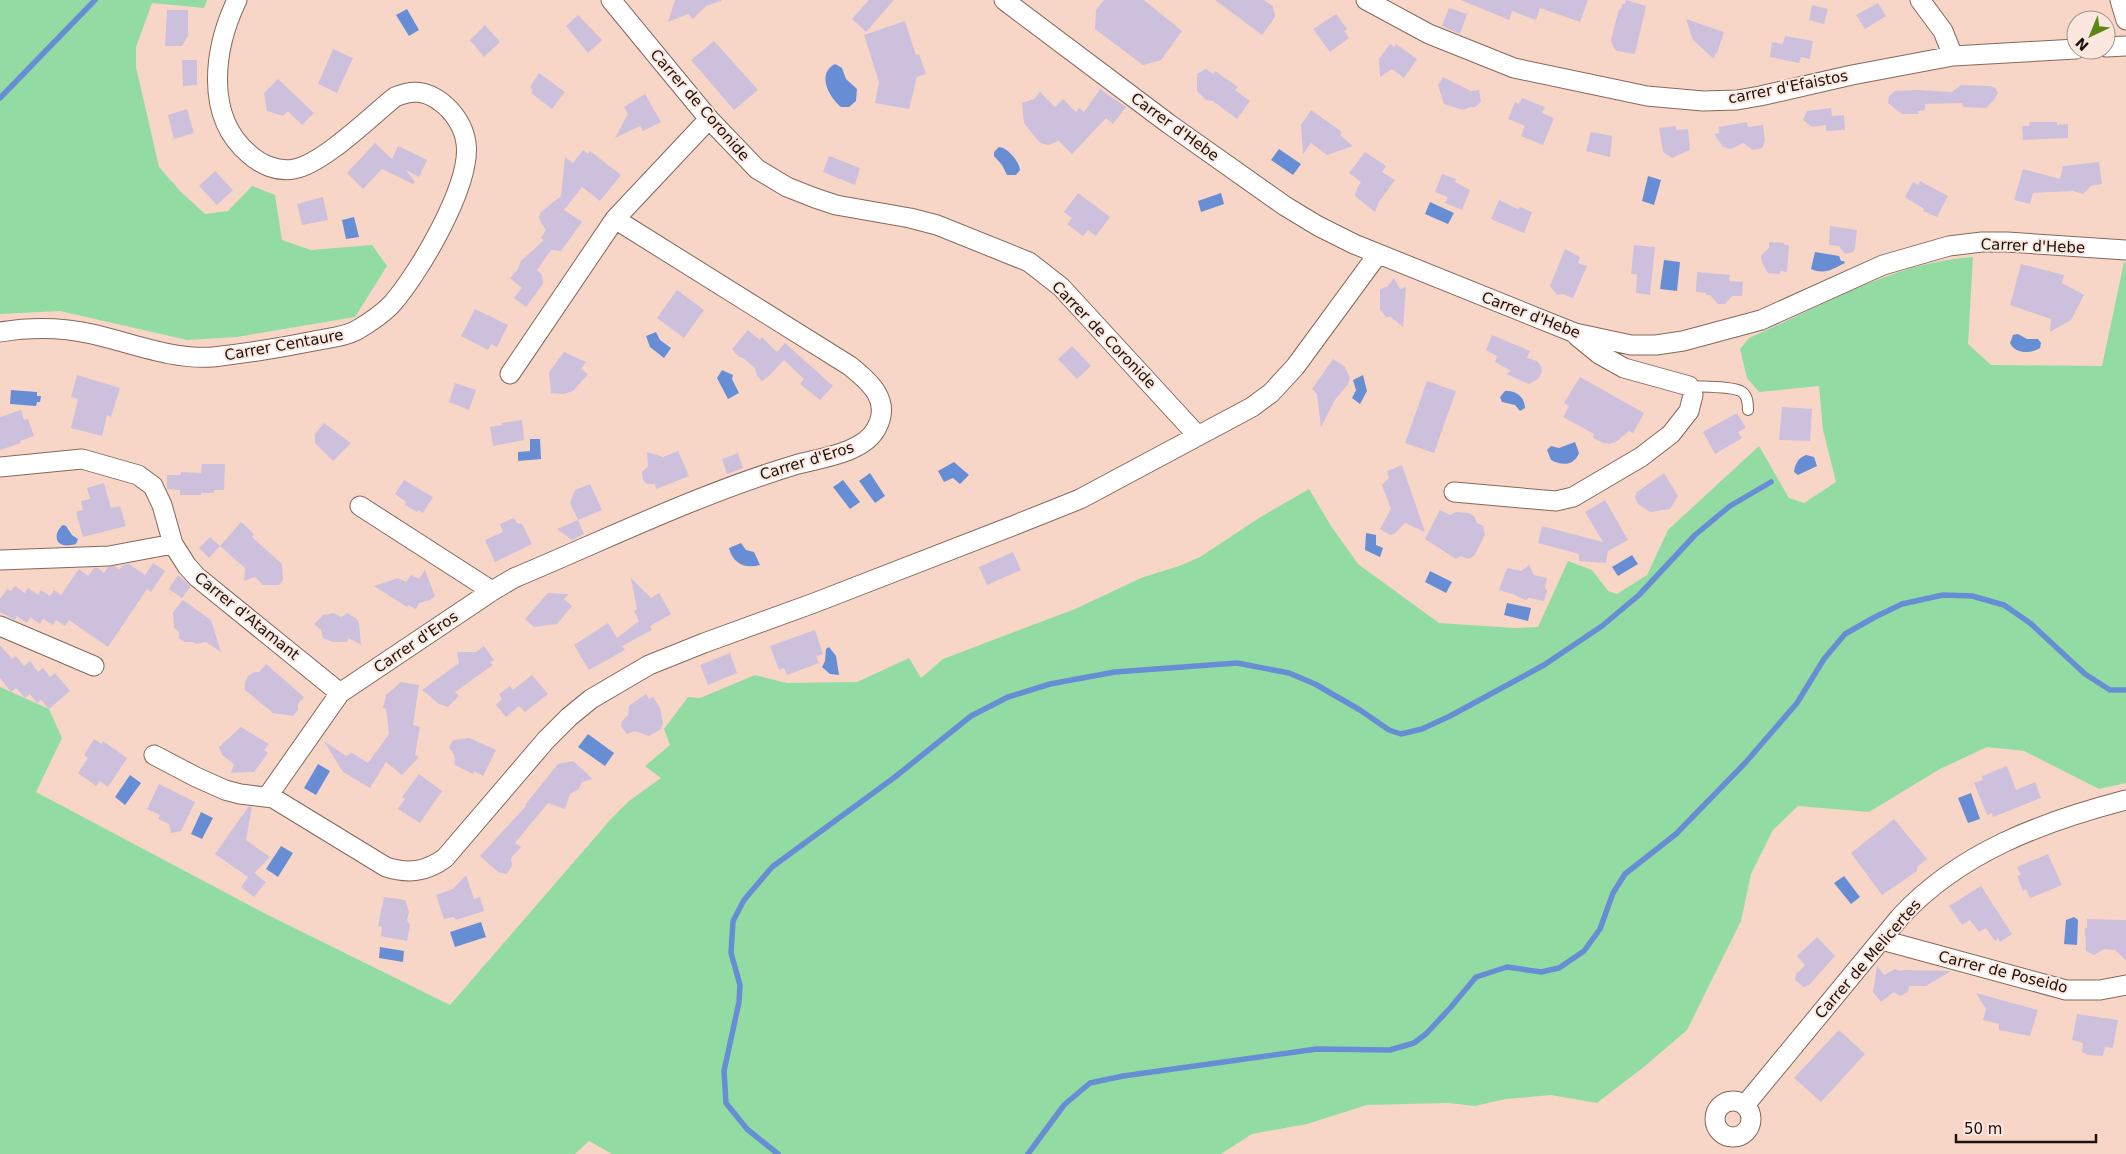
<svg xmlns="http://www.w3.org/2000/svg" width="2126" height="1154" font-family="'DejaVu Sans',sans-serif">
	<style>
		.green { fill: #92dca4 }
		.water { fill: #678ed4 }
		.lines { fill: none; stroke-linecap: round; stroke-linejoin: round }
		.stream { stroke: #678ed4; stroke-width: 5.5 }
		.building { fill: #cdc0dd }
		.service-casing { stroke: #85685b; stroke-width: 12 }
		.minor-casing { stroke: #85685b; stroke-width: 21 }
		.service { stroke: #fff; stroke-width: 10 }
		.minor { stroke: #fff; stroke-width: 19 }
		.labels { text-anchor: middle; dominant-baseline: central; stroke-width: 4; stroke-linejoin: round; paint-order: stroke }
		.street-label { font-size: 15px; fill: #1d120d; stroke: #fbe7de }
	</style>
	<rect width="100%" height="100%" fill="#f7d6c7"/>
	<path class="green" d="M0,0H207L204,8L152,3L136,47V67L159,167L180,191L205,214L228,211L252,186L275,195L282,240L311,250L372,245L387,266L355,317L237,337L187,340L60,311L0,314Z
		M1973,257L1968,344L1991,365L2102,366L2124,262L2126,263V783L2099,789L2024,751L1987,747L1940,769L1869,812L1798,806L1773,830L1751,874L1741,921L1687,1030L1645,1066L1597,1103L1551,1095L1506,1099L1474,1106L1449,1103L1367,1105L1307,1124L1252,1134L1221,1154H612L589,1141L575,1154H0V687L49,709L62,738L36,792L264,913L450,1005L611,819L629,801L661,778L645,766L670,745L664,729L688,697L700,698L755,675L787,683L857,682L909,658L921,678L943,659L1075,609L1141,578L1179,566L1200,557L1259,518L1309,489L1331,526L1358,564L1439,623L1515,628L1538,627L1568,561L1592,570L1608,591L1617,594L1647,575L1668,530L1759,446L1789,498L1804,503L1836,482L1823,430L1819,386L1759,392L1747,378L1740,349L1749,338C1822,307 1892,262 1973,257Z"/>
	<path class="water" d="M407,9L419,30L409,36L396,15Z
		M835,64L842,68L846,79L857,89L856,101L849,107H841C829,97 816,74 835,64Z
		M999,147C1008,148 1019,161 1020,170L1016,175H1007L1002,165L994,156V152Z
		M1279,149L1301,164L1293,175L1271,160Z
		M1648,176L1661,180L1654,205L1642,201Z
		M1221,193L1224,204L1201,212L1198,201Z
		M1430,202L1454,213L1448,224L1425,214Z
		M354,217L359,237L346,239L342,220Z
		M1815,252L1839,256L1841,261H1844L1845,263C1833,269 1825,275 1811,269Z
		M1664,260L1680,262L1677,291L1660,289Z
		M656,332L660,340L671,348L664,358L650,347L646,336Z
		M2018,334L2027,339H2038L2041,343L2040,348C2031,354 2015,354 2010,343L2013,335Z
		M722,370L733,375L732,379L739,393L728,399L717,378Z
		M1363,375L1367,391L1360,404L1352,398L1356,390L1353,380Z
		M11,390L37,392V396H41L40,402H37L36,406L10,404Z
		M1505,391C1516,390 1525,397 1525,408L1520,411L1515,405L1502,402L1500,397Z
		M530,439H540L541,459L518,461V452L530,451Z
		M1575,442L1579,453C1574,466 1562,466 1551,460L1547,450L1551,446L1559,448Z
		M1806,455L1814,457L1817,466L1798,475L1794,472C1795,464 1798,458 1806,455Z
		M954,462L969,475L960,484L953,478L944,482L938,471Z
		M870,473L885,496L875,503L859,481Z
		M843,480L860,502L850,509L833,487Z
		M63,525L66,526L72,535L78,539L76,544C72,545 67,546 63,545C53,542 56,530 63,525Z
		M1366,533L1376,535V545L1383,548L1380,557L1365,550Z
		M741,543L746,550L754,552L760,565C745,569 733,564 729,548Z
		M1632,555L1638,564L1618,576L1612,567Z
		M1430,571L1452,582L1446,593L1425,582Z
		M1507,603L1531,608L1528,621L1504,615Z
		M829,647L836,656L839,675L830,674L822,667L825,661L826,649Z
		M588,734L614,753L605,766L578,747Z
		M318,764L330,771L316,795L304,788Z
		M130,775L141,783L125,805L115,797Z
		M1971,793L1980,819L1968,823L1958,798Z
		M201,812L213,818L202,839L191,834Z
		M281,846L293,853L278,877L266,869Z
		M1844,876L1860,897L1851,904L1834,883Z
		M2074,917L2078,920L2077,945L2064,944L2066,920Z
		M481,922L486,937L455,947L450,932Z
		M380,947L404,951L403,962L379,958Z"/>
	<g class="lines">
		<path class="stream" d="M0,98L95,0
			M778,1154L747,1129L726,1103L724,1071L739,1002L740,985L731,953L733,921L744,900L772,867L895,777L971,716L1008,697L1050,684L1115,672L1237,663L1289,673L1315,684L1360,710L1389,730L1401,734L1422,729L1450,716L1544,665L1602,626L1639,595L1695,535L1730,506L1771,482
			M1028,1154L1064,1105L1090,1083L1123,1076L1317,1049L1390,1050L1414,1043L1427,1033L1451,1007L1476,977L1507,967L1541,972L1559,968L1584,951L1600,929L1613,893L1625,874L1676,834L1746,762L1797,703L1824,659L1845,634L1875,617L1902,604L1943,595L1972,596L2004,605L2030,623L2085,674L2110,690H2126"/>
	</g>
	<path class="building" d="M675,0H721V1L706,6L693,19L688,14L668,22Z
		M869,0H894L866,32L852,19Z
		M1104,0H1144L1182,31L1161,60L1143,65L1095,29L1096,10Z
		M1215,0H1264L1273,6L1275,17L1262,35Z
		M1461,0H1588L1580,22L1540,8L1536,20L1512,11L1509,20Z
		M1626,0L1646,6L1635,54L1617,51L1613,47L1611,40L1619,9L1621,10L1622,4H1625Z
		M1878,3L1886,16L1865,29L1856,15Z
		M1812,5L1828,9L1824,24L1809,20Z
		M1449,8L1467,14L1460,34L1442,26Z
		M167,10H188V36L182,46H165Z
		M1336,14L1347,29L1344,31L1349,38L1330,52L1313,29Z
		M578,15L602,40L588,53L566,26Z
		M1686,19L1724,32L1717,54L1715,53L1714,59L1693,40Z
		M905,21L916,55L919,54L926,74L917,77L909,109L875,103L879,82L864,35Z
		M485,25L500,42L484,57L470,40Z
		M1785,36L1813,41L1810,59L1801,57L1799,63L1770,57L1772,42L1783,44Z
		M714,41L758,90L734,110L691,60Z
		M1390,44L1394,47L1396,44L1417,59L1404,78L1392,69L1380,77L1379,59Z
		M333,49L353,58L337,93L318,84Z
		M182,60H197V85L183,86Z
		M1206,69L1213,74L1215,71L1238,87L1235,90L1250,101L1237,119L1213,101L1206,100L1197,91V74Z
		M539,73L565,92L552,109L531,93L533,90L530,87Z
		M1443,77L1471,91L1479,90L1481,102L1475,107H1470L1463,110L1444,104L1438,85Z
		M278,79L314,113L302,125L288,111L283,116L267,111L264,93Z
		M1961,85L1990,86L1995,88L1998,93L1994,100L1986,108L1963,107L1962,103L1925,104V110L1918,111V114H1902L1888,103L1889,96L1895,91L1919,90L1952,92Z
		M1100,89L1126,107L1113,124L1106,118L1072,154L1059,141L1048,145L1040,143L1024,123L1022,103L1034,99L1040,92L1055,107L1063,99L1076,112L1079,108L1084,112Z
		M645,94L661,122L643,131L640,126L615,138L628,114L624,107Z
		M1522,98L1545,107L1542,113L1554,118L1543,145L1521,136L1525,126L1508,119L1515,102L1519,104Z
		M1831,108L1832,116L1844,115L1845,130L1826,131V125L1812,127L1803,120L1807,111Z
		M187,109L194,133L174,139L168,115Z
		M1311,110L1342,132L1340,135L1353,146L1327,155L1311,143L1303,154L1301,125Z
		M1747,122L1748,127L1763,125L1765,141L1762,148L1753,150L1743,143L1731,149L1723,147L1714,134L1719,133V127Z
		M2030,122H2057V125L2068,124V138L2023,140L2022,126H2029Z
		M1676,126V130L1688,129L1690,150L1672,158L1663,152L1659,128Z
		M1591,132L1612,136L1610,157L1586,151Z
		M375,143L392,159L398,146L427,160L419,177L406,170L415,182L413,184L382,169L363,189L347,173Z
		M583,150L588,154L590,151L621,175L600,201L582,187L564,210L582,222L561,251L551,250L537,270L542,275L543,284L526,307L514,298L522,288L510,278L518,269L521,261L544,240L541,238L546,230L541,223L539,217L541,212L561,196L565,157L573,163Z
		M1365,152L1386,166L1382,172L1395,180L1379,202L1375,212L1355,196L1357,188L1361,182L1349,173Z
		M829,156L860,168L855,185L823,172Z
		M2099,162L2102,184L2091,186L2083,194L2073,191L2033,193L2030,204L2014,200L2023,169L2060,179L2063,166Z
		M215,171L233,190L217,205L199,186Z
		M1442,174L1456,179L1455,182L1470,190L1462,210L1445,203L1448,197L1435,192Z
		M1920,181L1948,196L1937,217L1923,211L1924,209L1905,197L1913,182L1918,185Z
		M1078,193L1110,217L1096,236L1088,230L1083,236L1067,224L1072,218L1064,212Z
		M323,197L328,220L302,225L297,204Z
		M1499,200L1518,209L1520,207L1532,212L1524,233L1491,219Z
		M1830,226L1857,230L1855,248L1853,252L1845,254L1839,246L1829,245Z
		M1769,242L1784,243V245H1789L1787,272L1780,271V274L1768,273L1762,262L1761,256L1769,248Z
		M1634,245L1655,247L1650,295L1636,293L1637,274H1631Z
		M1565,249L1580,257L1578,263L1587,266L1573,298L1562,294L1557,295L1550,286Z
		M2021,264L2064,275L2062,283L2084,295L2071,320L2050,332L2051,319L2010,305Z
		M1697,272L1730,275L1729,281L1743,282L1742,296H1732L1725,304H1718L1710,295H1706V293L1696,292Z
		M1394,278L1400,289L1406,287L1403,327L1391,317H1386L1380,309V289L1387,287Z
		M677,290L704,310L684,338L657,318Z
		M475,309L508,325L497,347L491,344L488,350L461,336Z
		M748,330L760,340L762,337L777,352L785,343L833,386L820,400L800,384L804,379L784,360L769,376L762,381L757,376L755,368L743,358L739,357L732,349Z
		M1492,335L1530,351L1527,358L1537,361L1541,366L1542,371L1538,379L1529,384L1506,374L1511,371L1495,362L1497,356L1486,350Z
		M1072,346L1091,366L1077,379L1058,359Z
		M564,352L586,362L581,369L588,374L573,391L564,394L551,393L549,372Z
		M1333,359L1345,367L1350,378L1348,384L1335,400L1321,427L1317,394L1312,389Z
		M77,375L120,388L111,417L107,415L102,436L71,428L78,399L71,397Z
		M1580,377L1644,413L1633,433L1629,431L1617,441L1609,444L1604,443L1593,438L1594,434L1563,417L1569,406L1564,403Z
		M1427,381L1456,391L1434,453L1405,443Z
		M455,383L476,390L469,410L449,402Z
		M1782,407L1812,409L1810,441L1779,440Z
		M21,410L24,420L28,419L34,436L20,441L21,443L0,450V417Z
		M1737,413L1746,428L1738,432L1742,438L1715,454L1703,432Z
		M522,420L524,440L493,446L490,427L502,425V423Z
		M324,423L351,443L333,461L315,443V434Z
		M678,451L689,476L656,489L655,484H647L643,480L642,472L648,466L647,452L663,457Z
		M738,453L743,468L727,474L722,459Z
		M202,464H225L224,490H214V493H201V495H180V490L167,489V475H181V472L201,473Z
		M1402,465L1425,532L1405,523L1394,534L1390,535L1380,529L1391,509L1382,485L1389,478L1387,471Z
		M1664,473L1678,496L1670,509L1650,512L1638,504L1635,497L1637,492Z
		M404,480L433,497L423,513L419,510L417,512L405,505L406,502L395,494Z
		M104,483L111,508L120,506L126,526L83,537L76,512L83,510L81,501L90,499L87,488Z
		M590,484L602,510L578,520L570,503L575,490Z
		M1605,500L1628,540L1608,551L1606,563L1579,561V554L1538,543L1542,526L1603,542L1585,512Z
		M1440,510L1450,515L1456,512L1469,513L1474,516L1477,523L1483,526L1485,535L1474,556L1468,559L1461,556L1456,559L1425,539Z
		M514,518L517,523L522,524L532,544L495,562L485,540L503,532L500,524Z
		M578,520L584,534L572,540L557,529Z
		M241,522L254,534L252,537L282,564L283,580L279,585H263L255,577L244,581L245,568L220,546Z
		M210,537L220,546L209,558L199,548Z
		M1013,552L1021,570L987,585L979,567Z
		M153,563L165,571L151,592L147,589L108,647L69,620L65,626L56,620L53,625L43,619L40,624L30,617L27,623L17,616L15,620L0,612V599L7,589L11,591L15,586L25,593L28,588L38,595L41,590L50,596L54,590L61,595L79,569L88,576L94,568H98L104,573L108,567L115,566L119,570L123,565L129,564L145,575Z
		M1529,565L1534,575L1547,578L1545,588L1547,591L1544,601L1529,598L1525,600L1515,595L1499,590L1507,568L1521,571Z
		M425,570L435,596L430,600L419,603L416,609L408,605L407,607L374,586L398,578L406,582L411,575L419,579Z
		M178,575L191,586L182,598L169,589Z
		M631,578L651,598L659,593L671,614L650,626L652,630L622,646L625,650L589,670L574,645L608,623L617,638L639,621L634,611L637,609Z
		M548,593L569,594L564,599L572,606L557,624L534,627L525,619Z
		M183,600L211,620L221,652L206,642L197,644L192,642H185L179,638V632L174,628L173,612Z
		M334,613L341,617L347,613L357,619L359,623L361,645L349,638L347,642H333L323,638L321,630L314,624L323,615Z
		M815,630L823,654L816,656L819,663L787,675L784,668L779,670L770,646Z
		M0,645L12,659L16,656L24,666L30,661L38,672L43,668L50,677L55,673L70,691L49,709L41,700L37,703L30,694L25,698L16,688L11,692L0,678Z
		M484,646L494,660L490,662L493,665L455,692L459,696L448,707L439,704L422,690L459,663L457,652H476Z
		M730,653L737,673L708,685L700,665Z
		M266,664L304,697L298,704V710L293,716L273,713L245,690V682L248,676L254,672H259Z
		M532,675L548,694L525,712L519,706L506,717L496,705L502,699L499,694L510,686L513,690Z
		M401,682L419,685L413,725L420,727L415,755L419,757L402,775L386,762L370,788L343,772L324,741L346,756L352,753L368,763L389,734L386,709L383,708L386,695Z
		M646,694L649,699L653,697L660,708L663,722L661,729L649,736L635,731L627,734L621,726L622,721L628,715L629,706Z
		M241,727L269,744L264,750L268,753L254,772L231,773L234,764L222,755L219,747Z
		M469,738L496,750L483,776L474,771L473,774L455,765L454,754L449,748L451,743L454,740Z
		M94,739L102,744L103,741L127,758L108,787L100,781L96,786L78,773L88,758L84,755Z
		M573,761L593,779L582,782L578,790L570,794L565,809L548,803L515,843L521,847L511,858L512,866L509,871L506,874L498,872L480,856L526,806L525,805L558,764Z
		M2007,766L2016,790L2035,782L2041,798L1993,817L1992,813L1987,815L1974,783L1983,780L1982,776Z
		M419,774L442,791L420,823L398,809L405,799L402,797Z
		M159,784L195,802L181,831L171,833L169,824L158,819L160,815L147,809Z
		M249,806L252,807L246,840L270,857L254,873L266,882L254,897L241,887L248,877L215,854Z
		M1894,819L1927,859L1917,867V871L1882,895L1851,853Z
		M2048,854L2062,885L2030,898L2026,889L2023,891L2017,876L2021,875L2017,867Z
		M466,875L474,899L480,897L484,911L456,920L454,917L444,919L436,895L453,889Z
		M1981,886L2012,934L2000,942L1998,938L1995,941L1986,928L1979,932L1970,920L1962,925L1949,906Z
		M384,897L405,900L409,912L407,920L410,925L407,941L381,936L382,927L378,926Z
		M2087,919L2126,920V960L2115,950L2104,949L2094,955L2086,951L2085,928H2087Z
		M1817,937L1835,956L1809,985L1804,987L1795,980L1796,974L1805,965L1797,956Z
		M1877,966L1884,975L1895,969L1900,971L1904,970L1951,971L1926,986H1909L1908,992L1900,996L1894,992L1881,1002L1873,992Z
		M1976,993L2038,1010L2030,1036L1999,1030V1024L1983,1020L1986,1009Z
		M2077,1014L2118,1020L2113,1048L2105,1047L2103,1056L2088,1055L2082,1052L2083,1043L2072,1040Z
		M1839,1030L1865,1054L1821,1102L1794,1078Z"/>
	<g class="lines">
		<defs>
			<path id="service" d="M1689,386C1701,387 1734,386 1742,392C1748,396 1748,404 1748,410"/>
			<path id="minor" d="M611,0L709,119L757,169L787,187L815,198L836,205L910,218L937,225L1029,262L1061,287L1198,436
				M1004,0L1169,124L1285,206L1318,226L1354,244L1575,333L1631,345H1656L1683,341L1761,320L1883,265L1949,246L1982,242H2007L2126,250
				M1366,0L1429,34L1514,68L1647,96L1703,101L1737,100L1760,96L1852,75L1953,56L2076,49
				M1920,0L1943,31L1953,56
				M2120,0L2126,20
				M2106,47L2126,46
				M0,332C31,327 61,327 92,334C132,343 172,360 213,357C247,353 280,348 314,341C328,338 345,337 357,330C369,323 381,315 391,305C418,275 472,184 466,143C464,127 454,112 441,102C426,91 413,89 395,97C371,116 323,164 294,169C278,172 261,165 249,154C204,116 214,48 237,0
				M510,374L615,219
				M0,467L82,459L138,475L153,486L162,505L173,544
				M1454,492L1556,501L1573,497L1641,457L1671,434L1689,411L1693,395L1689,386L1624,368L1599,354L1577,336
				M360,506L492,591
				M0,560L109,556L173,544L187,566L197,577L340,693L267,797
				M0,626L94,666
				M340,693L492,591L514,578C607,539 699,494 795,465C820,458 863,453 876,429C892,401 870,382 850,366L615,219L709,119
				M154,755L196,777L225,790L240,794L273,798L386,867C408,874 426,872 445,858L546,740L569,717L591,699L649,665L704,643L814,603L1015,525L1080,499L1252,407L1271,393L1295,367L1378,254
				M1882,940L2066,990H2100L2126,985
				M1715 1119a18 18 0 1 1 36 0a18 18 0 1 1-36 0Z
				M1745,1105L1900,917C1960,852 2042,822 2126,800"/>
		</defs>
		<use href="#service" class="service-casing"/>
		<use href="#minor" class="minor-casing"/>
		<use href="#service" class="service"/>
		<use href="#minor" class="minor"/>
	</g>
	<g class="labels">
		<g class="street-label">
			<text transform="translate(1788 87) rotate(-11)">carrer d'Efaistos</text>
			<text transform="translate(700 105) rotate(49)">Carrer de Coronide</text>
			<text transform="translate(1175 127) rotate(36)">Carrer d'Hebe</text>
			<text transform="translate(2033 246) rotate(2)">Carrer d'Hebe</text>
			<text transform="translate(1531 315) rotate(21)">Carrer d'Hebe</text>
			<text transform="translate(1104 335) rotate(46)">Carrer de Coronide</text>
			<text transform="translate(284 345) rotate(-10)">Carrer Centaure</text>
			<text transform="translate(807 461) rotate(-17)">Carrer d'Eros</text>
			<text transform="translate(247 616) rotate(39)">Carrer d'Atamant</text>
			<text transform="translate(416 642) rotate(-34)">Carrer d'Eros</text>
			<text transform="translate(1868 959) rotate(-49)">Carrer de Melicertes</text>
			<text transform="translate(2003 972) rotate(14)">Carrer de Poseido</text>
		</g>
	</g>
	<g transform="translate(2091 35) rotate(224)"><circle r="24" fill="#fbe7de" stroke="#a2928a"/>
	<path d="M0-4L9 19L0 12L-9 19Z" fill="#5b8716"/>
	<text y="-8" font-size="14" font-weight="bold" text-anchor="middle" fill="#1d120d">N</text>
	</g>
	<path d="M1956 1134v8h140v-8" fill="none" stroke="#1d120d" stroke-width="2.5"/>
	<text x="1964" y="1134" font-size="15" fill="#1d120d" stroke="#fbe7de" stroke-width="4" paint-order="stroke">50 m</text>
</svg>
